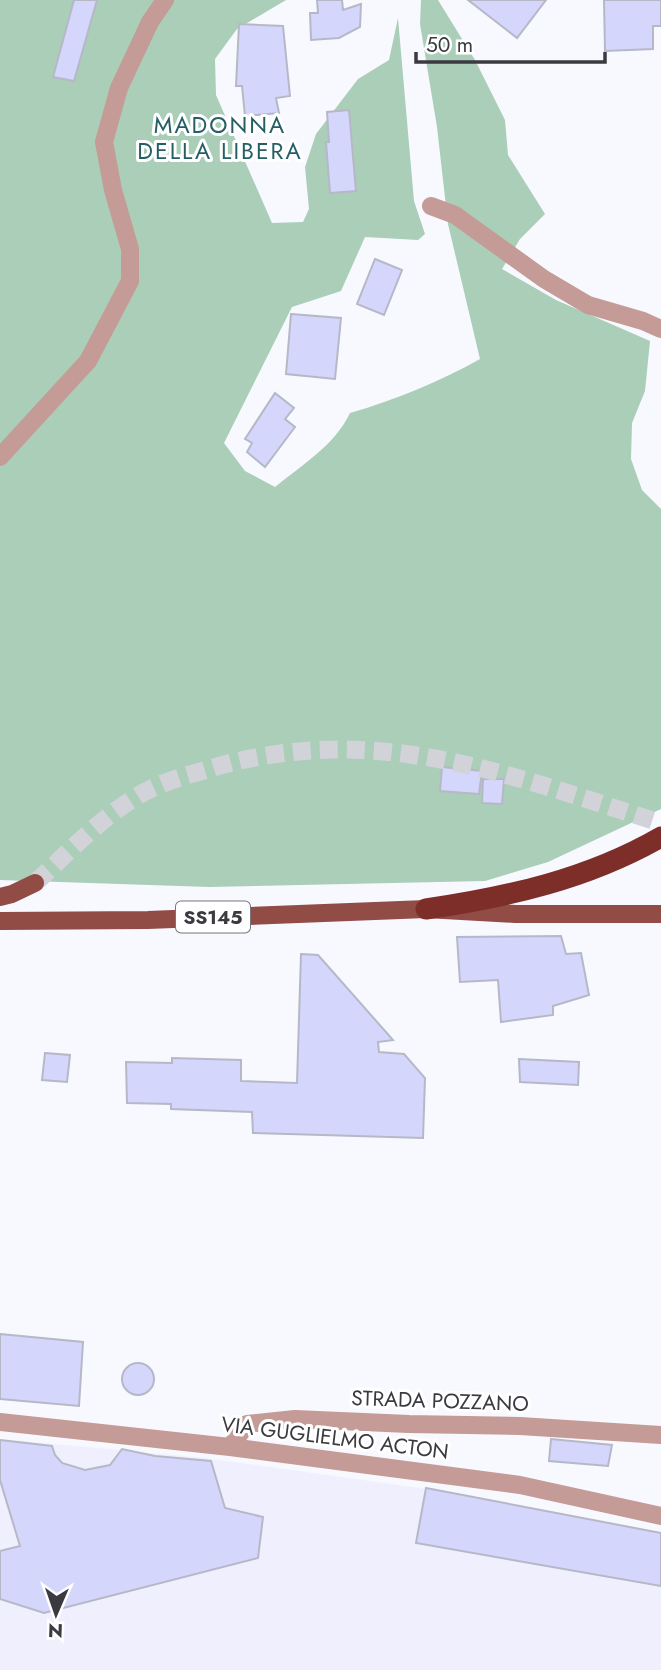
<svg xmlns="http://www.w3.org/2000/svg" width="661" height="1670" font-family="Jost,sans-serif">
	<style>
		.built { fill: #f0effe }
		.forest { fill: #aaceb7 }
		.building { fill: #d4d7fb; stroke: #b6b8c8; stroke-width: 2 }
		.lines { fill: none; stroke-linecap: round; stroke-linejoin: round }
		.major-tunnel { stroke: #d2d2d9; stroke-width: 18; stroke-dasharray: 18 9; stroke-linecap: butt }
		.minor { stroke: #c49b96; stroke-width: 18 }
		.major { stroke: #914c46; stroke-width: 18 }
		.highway { stroke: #7d2e29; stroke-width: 21 }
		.labels { text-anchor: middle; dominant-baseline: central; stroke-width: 6; stroke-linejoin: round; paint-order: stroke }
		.shield { fill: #fff; stroke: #76757a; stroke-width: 2 }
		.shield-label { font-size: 19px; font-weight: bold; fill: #3b3a41 }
		.street-label { font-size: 21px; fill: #3b3a41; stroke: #fff }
		.neighbourhood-label { font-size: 23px; letter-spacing: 2px; fill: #255e65; stroke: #fff }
	</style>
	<rect width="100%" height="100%" fill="#f8f8ff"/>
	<path class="built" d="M0,1439L205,1458L427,1489L661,1533V1670H0Z"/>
	<path class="forest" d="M0,0H286L237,29L215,59L216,95L272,223L303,222L309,209L305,167L316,134L358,79L389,60L398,18L414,201L425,234L418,240L365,237L341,291L292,307L224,443L245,471L275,487C302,465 335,445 350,413C395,400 439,382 480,359L448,224L437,127L420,24L421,0H438L475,60L505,120L508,155L545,214L520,239L502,269L556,300L650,341L645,391L632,423L631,459L642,490L661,509V809L548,862L485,881L209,887L0,880Z"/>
	<path class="building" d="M74,0H97L74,81L53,77Z
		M317,0H342L343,10L361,4L360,27L339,38L311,40L310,13H318Z
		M468,0H546L517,38Z
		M604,0H661V26H653V49L605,51Z
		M239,24L283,26L290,96L276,98L279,113L245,116L242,86H236Z
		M349,110L356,191L330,193L326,142H329L327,112Z
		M375,259L402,270L384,315L357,304Z
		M291,314L341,318L335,379L286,374Z
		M275,393L294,408L285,419L295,427L265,467L247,452L252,443L245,439Z
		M442,767L482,771L479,794L440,791Z
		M483,779H504L502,804L482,803Z
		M561,936L566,954L581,953L589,995L553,1006V1015L501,1022L498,980L460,982L457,937Z
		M301,954L318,955L393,1040L378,1042L379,1052L404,1054L425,1078L423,1138L253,1133L252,1112L171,1109V1104L127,1103L126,1062L172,1063V1058L241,1060V1081L297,1083Z
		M45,1053L70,1055L67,1082L42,1080Z
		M519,1059L579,1062L578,1085L520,1082Z
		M0,1334L83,1342L79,1406L0,1399Z
		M122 1379a16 16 0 1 1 32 0a16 16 0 1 1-32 0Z
		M551,1439L612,1445L608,1466L549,1461Z
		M0,1440L52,1446L55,1455L62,1463L85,1470L110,1465L122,1449L155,1456L211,1461L225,1508L263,1517L258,1558L44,1613L0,1599V1551L20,1546L0,1480Z
		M426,1488L661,1533V1586L416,1543Z"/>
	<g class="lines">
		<path class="major-tunnel" d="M35,883C68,853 97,821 136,797C159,782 189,775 215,767C377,721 509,775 661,823"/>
		<path class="minor" d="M431,206L455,215L544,279L588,305L643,321L661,329
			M0,457L88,361L130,281V249L113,190L104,142L119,88L150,22L165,0
			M0,1422L230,1447L520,1485L661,1516
			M230,1447L247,1424L295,1419L409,1424L520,1426L661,1435"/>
		<path class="major" d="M0,897L12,894L35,883
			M0,921L148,920L426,909L515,914H661"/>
		<path class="highway" d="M426,909C508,897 588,879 661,837"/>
	</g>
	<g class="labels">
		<rect class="shield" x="176" y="901.5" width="74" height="31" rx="5"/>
		<g class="shield-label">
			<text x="213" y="917">SS145</text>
		</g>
		<g class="street-label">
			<text transform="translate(440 1401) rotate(2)">STRADA POZZANO</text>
			<text transform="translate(335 1438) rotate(7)">VIA GUGLIELMO ACTON</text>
		</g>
		<g class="neighbourhood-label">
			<text x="220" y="125">MADONNA<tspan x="220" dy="26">DELLA LIBERA</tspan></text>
		</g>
	</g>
	<g transform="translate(56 1614) rotate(182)" stroke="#ffffff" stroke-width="5" paint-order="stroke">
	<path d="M0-5L12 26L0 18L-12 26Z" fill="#3b3a41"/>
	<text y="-10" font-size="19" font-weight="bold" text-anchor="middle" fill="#3b3a41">N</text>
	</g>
	<path d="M416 52v10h189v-10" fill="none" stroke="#3b3a41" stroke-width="3.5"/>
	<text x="426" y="52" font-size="21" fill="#3b3a41" stroke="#ffffff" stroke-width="5" paint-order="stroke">50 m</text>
</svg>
